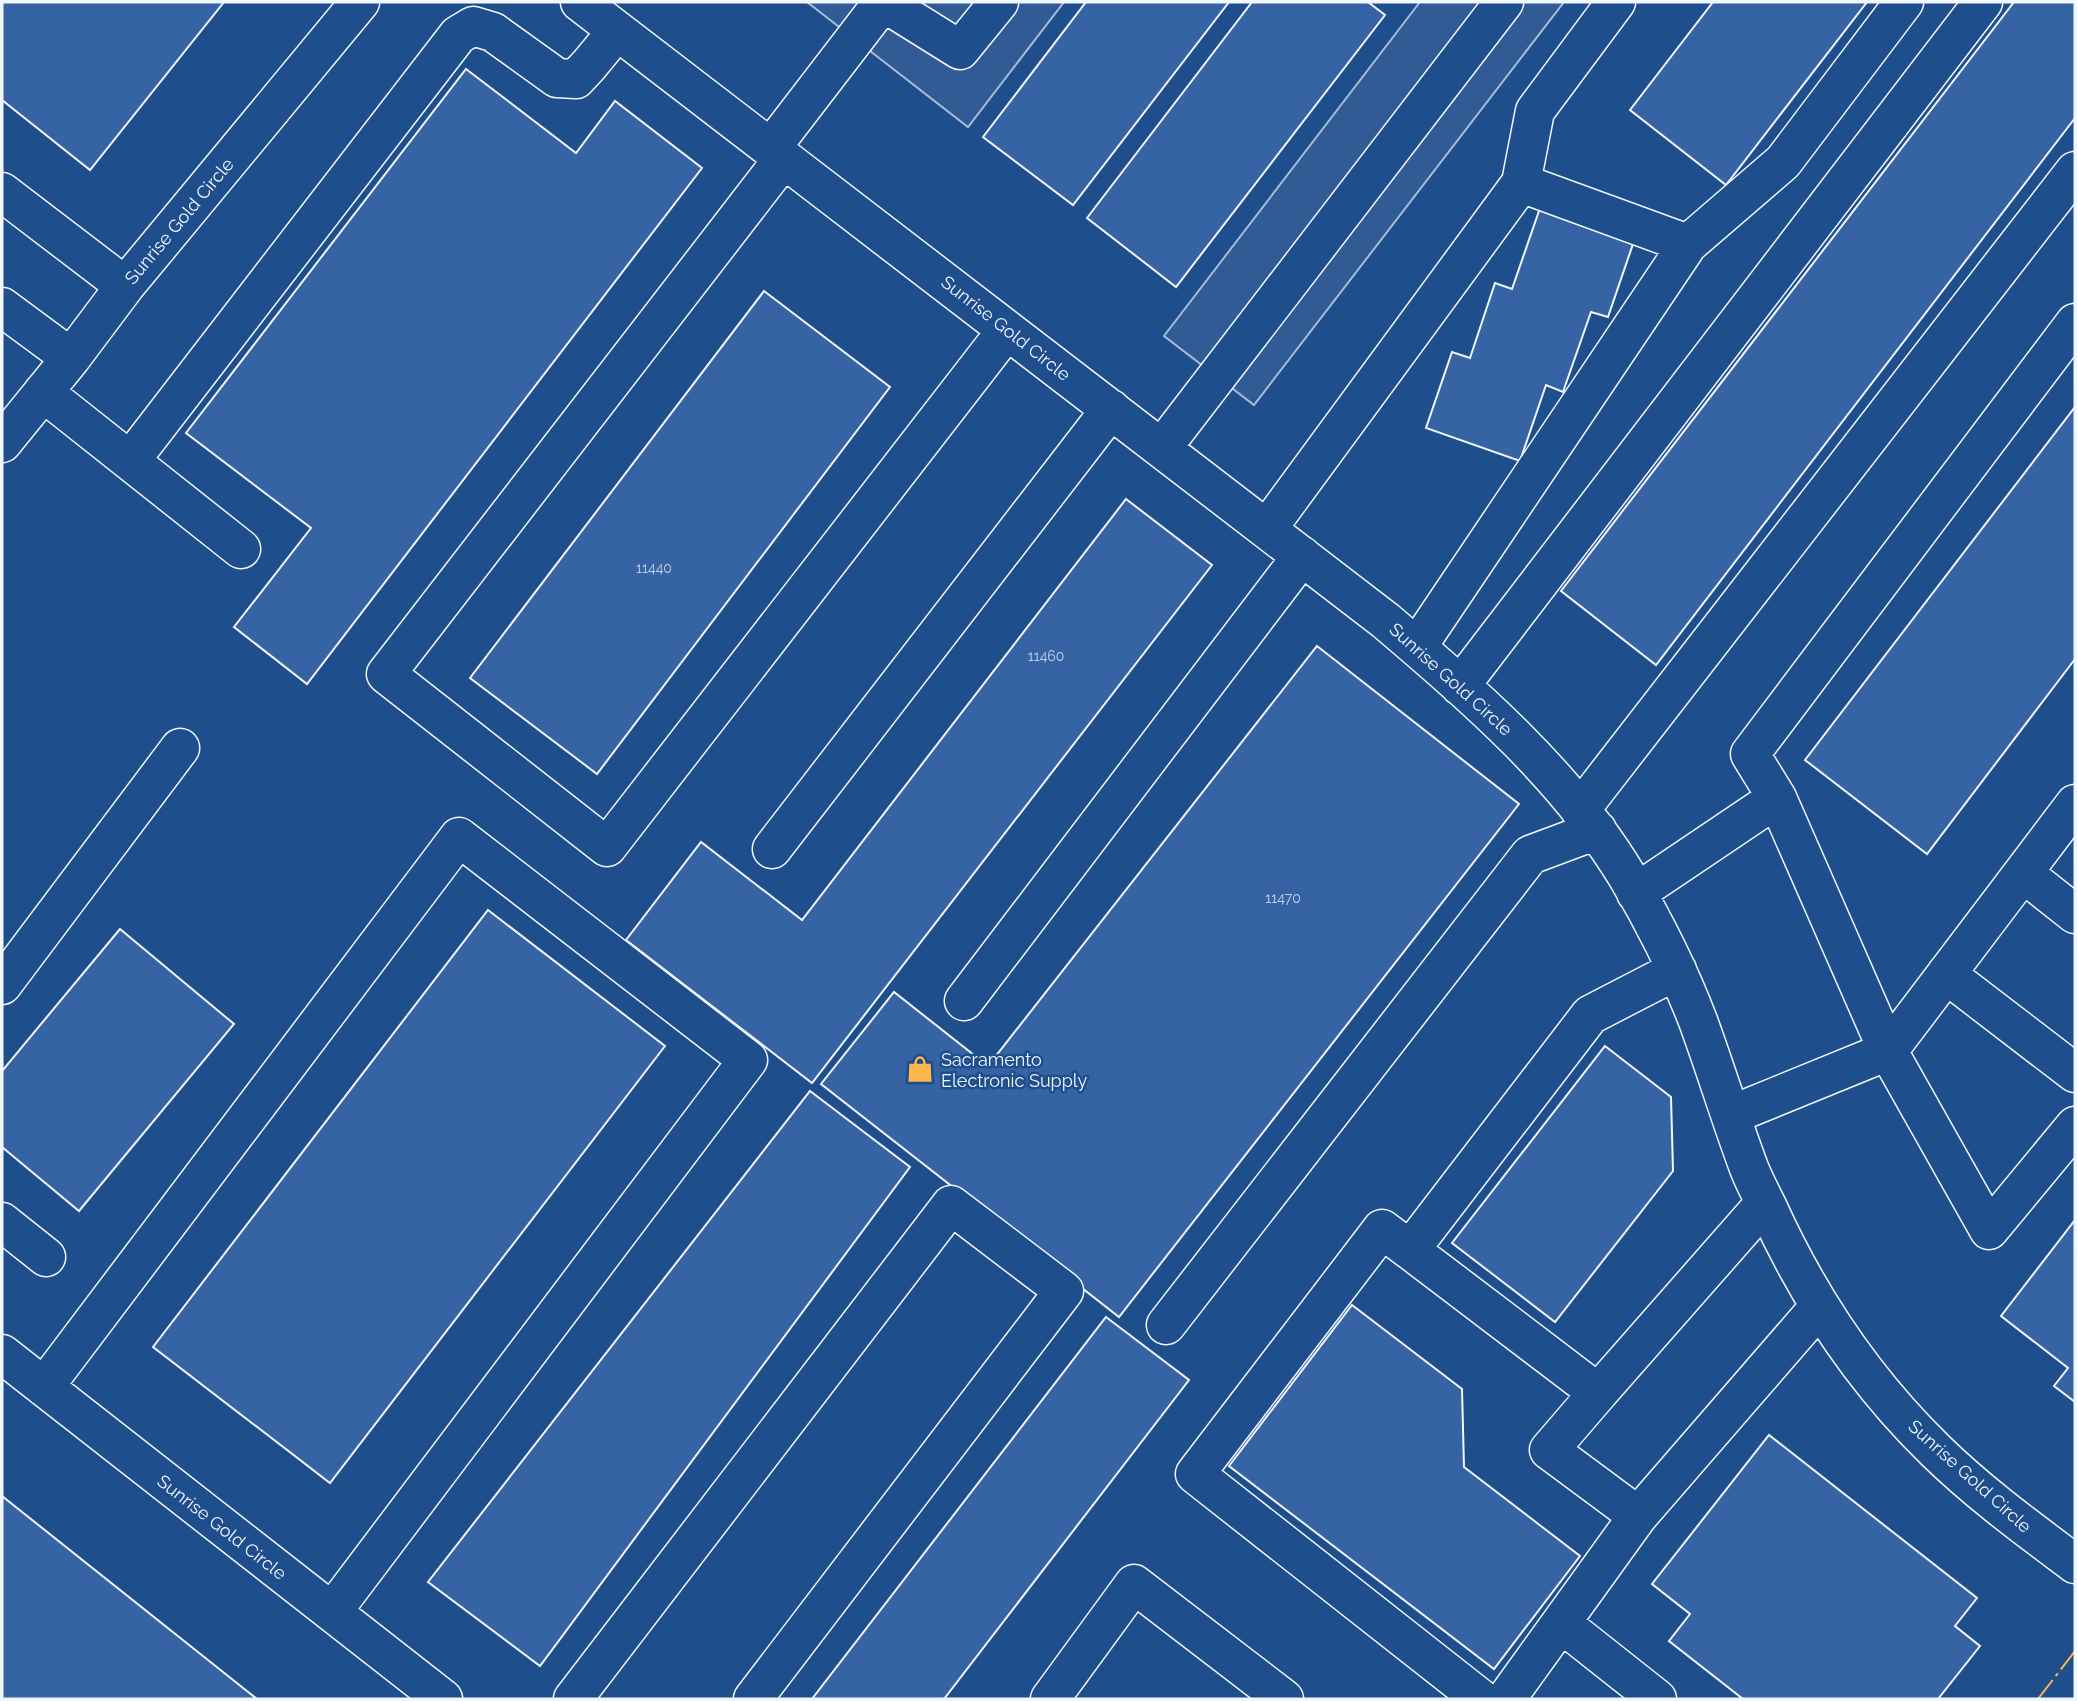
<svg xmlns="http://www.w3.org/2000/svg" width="2077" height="1701" font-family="Raleway,sans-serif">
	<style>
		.built { fill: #305b95; stroke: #a8bbd7; stroke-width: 2 }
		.building { fill: #3563a3; stroke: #f2f6ff; stroke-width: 2 }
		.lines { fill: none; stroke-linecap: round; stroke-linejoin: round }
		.minor-casing { stroke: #f2f6ff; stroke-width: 41 }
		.minor { stroke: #1f4e8c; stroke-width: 38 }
		.power { stroke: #ffb74d; stroke-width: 2; stroke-dasharray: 24 5 3.5 5; stroke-linecap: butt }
		.labels { text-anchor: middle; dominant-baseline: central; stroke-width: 5; stroke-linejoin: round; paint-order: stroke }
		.number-label { font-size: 14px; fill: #c3d1e8 }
		.street-label { font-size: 18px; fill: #f2f6ff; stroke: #1f4e8c }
		.poi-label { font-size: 18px; fill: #f2f6ff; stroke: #1f4e8c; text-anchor: start }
	</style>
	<rect width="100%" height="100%" fill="#1f4e8c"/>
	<path class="built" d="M807,2H1064L968,127Z
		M1420,2H1564L1254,405L1164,336Z"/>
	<path class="building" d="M2,2H224L90,170L2,100Z
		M1086,2H1229L1073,205L983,137Z
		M1252,2H1368L1385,15L1176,287L1087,218Z
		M1713,2H1867L1726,185L1630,110Z
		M2014,2H2075V118L1656,665L1561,591Z
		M466,69L576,153L615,101L702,168L307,684L234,627L311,528L186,433Z
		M1540,208L1634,241L1608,317L1591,312L1563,392L1546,385L1520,461L1426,428L1452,352L1470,358L1495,283L1512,289Z
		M764,291L890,387L597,774L470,678Z
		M2075,407V659L1927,854L1805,760Z
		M1126,499L1212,565L812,1083L626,940L701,842L802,920Z
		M1317,646L1519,804L1119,1317L821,1084L894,992L988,1066Z
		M488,910L665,1046L330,1483L153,1347Z
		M120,929L234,1024L79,1211L2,1147V1071Z
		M1605,1046L1671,1097L1673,1171L1555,1322L1452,1243Z
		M810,1091L910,1167L540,1666L428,1582Z
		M2075,1220V1402L2054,1386L2068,1368L2001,1316Z
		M1352,1305L1462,1389L1464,1467L1580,1556L1494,1669L1229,1466Z
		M1106,1317L1189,1380L944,1699H812Z
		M1769,1435L1977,1598L1955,1626L1980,1646L1938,1699H1743L1669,1641L1690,1614L1652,1584Z
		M2,1496L257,1699H2Z"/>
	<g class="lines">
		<defs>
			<path id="minor" d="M580,2L1386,621C1475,697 1566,775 1627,876C1655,923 1679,971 1698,1021C1716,1070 1731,1120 1749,1168C1754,1181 1761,1194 1767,1206C1808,1297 1864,1381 1936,1451C1979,1493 2027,1528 2075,1564
				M883,2L960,50L999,2
				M771,148L883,2
				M784,158L386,674L607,847L1007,330
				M1521,183L1535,111L1616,2
				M2,192L125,286
				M1688,244L1783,162L1904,2
				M2,307L71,358
				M43,392L241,549
				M2,443L71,358L125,286L360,2
				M1162,448L1504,2
				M130,461L458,35L473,26L493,32L557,78L576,79L589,65L617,31
				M1267,529L1521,183L1688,244L1417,647
				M1460,686L1983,2
				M1777,798L1888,1051L2075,804
				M1580,810L2075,171
				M772,849L1111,409
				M2023,873L2075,914
				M1636,893L1777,798L1750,754L2075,323
				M1677,970L1590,1015L1410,1250L1598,1393L1765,1203
				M1946,974L2075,1073
				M2,985L180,748
				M964,1001L1302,556
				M1731,1115L1888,1051L1989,1230L2075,1126
				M2,1222L46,1257
				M1410,1250L1382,1229L1195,1474L1481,1699
				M1166,1325L1530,855L1597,830
				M2,1354L443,1699
				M44,1387L459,837L748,1060L332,1612
				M1598,1393L1549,1450L1638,1516L1820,1306
				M1561,1623L1657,1699
				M573,1699L951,1205L1064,1291L753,1699
				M1050,1699L1134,1584L1284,1699
				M1506,1699L1638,1516"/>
		</defs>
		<use href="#minor" class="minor-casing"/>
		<use href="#minor" class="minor"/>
		<path class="power" d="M2038,1699L2075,1651"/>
	</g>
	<defs>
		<symbol id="shop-bare" viewBox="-9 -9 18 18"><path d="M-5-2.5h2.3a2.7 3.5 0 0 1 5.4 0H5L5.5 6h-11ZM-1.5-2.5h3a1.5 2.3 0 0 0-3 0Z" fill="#ffb74d" stroke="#1f4e8c" stroke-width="2.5" paint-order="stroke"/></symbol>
	</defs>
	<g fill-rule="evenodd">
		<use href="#shop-bare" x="901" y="1050" width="38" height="38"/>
	</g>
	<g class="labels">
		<g class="number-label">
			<text x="654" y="568">11440</text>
			<text x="1046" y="656">11460</text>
			<text x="1283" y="898">11470</text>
		</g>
		<g class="street-label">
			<text transform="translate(179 221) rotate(-50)">Sunrise Gold Circle</text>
			<text transform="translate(1006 328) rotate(38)">Sunrise Gold Circle</text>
			<text transform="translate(1451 679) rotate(42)">Sunrise Gold Circle</text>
			<text transform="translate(1970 1476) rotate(42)">Sunrise Gold Circle</text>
			<text transform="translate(222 1527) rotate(38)">Sunrise Gold Circle</text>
		</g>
		<g class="poi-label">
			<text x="941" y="1059">Sacramento<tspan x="941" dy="21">Electronic Supply</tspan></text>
		</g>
	</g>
	<rect width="2077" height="1701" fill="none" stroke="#f2f6ff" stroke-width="7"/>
</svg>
